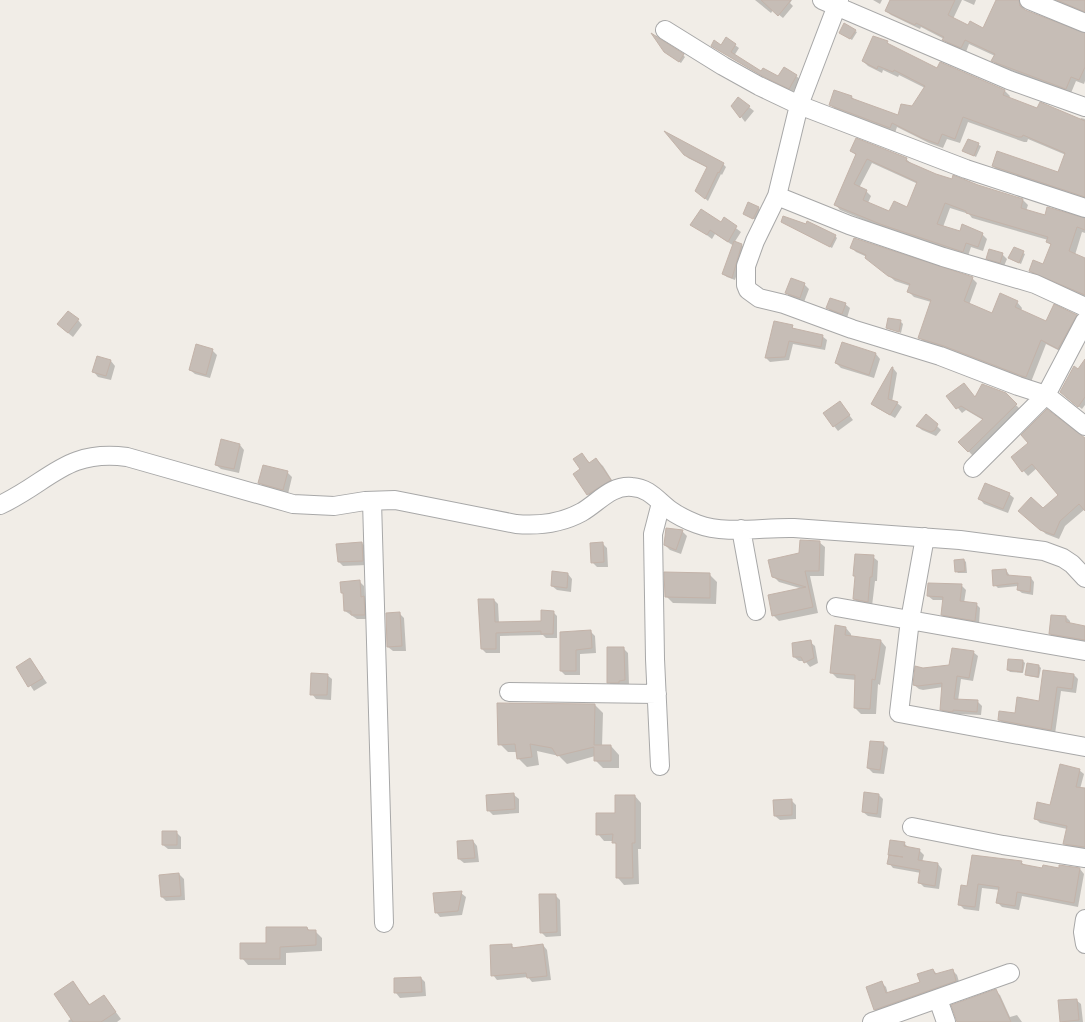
<svg xmlns="http://www.w3.org/2000/svg" width="1085" height="1022" font-family="Quicksand,sans-serif">
	<style>
		.shadow { fill: #0003; fill-rule: evenodd }
		.building { fill: #c6bdb6; stroke: #c3b3a9; fill-rule: evenodd }
		.lines { fill: none; stroke-linecap: round; stroke-linejoin: round }
		.minor-casing { stroke: #a8a8a8; stroke-width: 20 }
		.minor { stroke: #fff; stroke-width: 18 }
	</style>
	<rect width="100%" height="100%" fill="#f1ede7"/>
	<path class="shadow" d="M755,0H792L790,3L793,6L783,18L773,10L771,13Z
		M873,0H882L880,4Z
		M891,0H962L953,19L969,26L984,29L997,0H1025L1023,6L1024,11L1085,35V81L1084,84L1076,81L1071,93L997,65L993,61L995,56L969,44L966,52L948,44L944,39L921,27L920,29L891,15L886,11Z
		M963,0H976L974,5Z
		M1052,0H1085V13Z
		M855,31L857,32L852,40L842,34Z
		M887,43L891,47L937,69L941,64L1005,91L1010,96L1009,98L1038,109L1080,120L1081,118L1085,119V200L998,171L993,166L1059,173L1066,155L1028,139L1027,142H1024L968,122L960,143L947,139L943,148L929,143L897,127L895,133L836,110L831,105L852,97L856,102L899,117L912,108L925,88L899,75L898,77L883,70L882,73L868,66L863,61Z
		M735,45L739,48L734,56L761,73L779,78L796,76L800,79L793,92L769,80L712,46L721,47Z
		M667,54L683,55L685,57L681,63Z
		M733,106L749,107L754,111L745,122Z
		M968,140L981,146L976,157L964,151Z
		M851,151L906,159L912,164L935,175L1023,200L1028,205L1026,211L1045,217L1085,220V233L1082,232L1075,255L1085,260V297L1035,276L1030,271L1044,266L1052,246L1048,242V240L972,218L969,214L950,208L943,227L960,233L982,234L987,239L983,251L971,247L968,256L886,229L840,210L835,204L857,156ZM872,163L918,184L908,209L890,213L868,203L871,196L866,191L859,188Z
		M685,154L723,164L726,167L722,175L721,174L708,201L700,194L708,168L688,158Z
		M759,208L760,210L756,220L744,214Z
		M724,219L741,232L734,243L742,245L745,249L735,280L727,277L723,274L734,246L715,234L712,239L692,224H721Z
		M782,222L835,236L837,238L832,248Z
		M851,247L972,278L977,283L969,305L993,314L1017,302L1022,308L1021,311L1047,322L1076,316L1081,321L1064,353L1046,344L1031,382L925,343L920,338L931,302L914,297L909,292L910,286L895,281L867,257L856,252Z
		M1014,248L1025,254L1021,264L1012,260Z
		M1002,254L1007,259L1004,266L992,263L988,258Z
		M804,284L809,289L804,302L791,298L787,293Z
		M845,304L850,308L847,318L832,313L828,308Z
		M78,320L82,325L73,337L63,329Z
		M889,320L901,322L903,324L901,333L888,328Z
		M792,327L796,331L822,336L827,340L825,350L793,344L789,360L770,362L766,358Z
		M212,350L217,355L210,378L195,374L190,370Z
		M876,354L880,359L874,378L841,368L836,363Z
		M98,358L111,361L115,366L111,380L98,377L94,372Z
		M1085,361V405L1082,409L1066,397L1078,371Z
		M893,368L897,373L892,402L897,403L902,407L895,418L877,408L873,404Z
		M1005,394L1021,410L973,456L960,442L983,420L966,410L962,413L948,396L975,398Z
		M840,403L853,420L838,431L834,426Z
		M927,416L941,430L936,436L922,430L917,426Z
		M1085,440V509L1065,526L1059,539L1046,534L1025,516L1043,510L1060,495L1037,468L1028,476L1012,458Z
		M240,445L244,450L239,473L221,469L216,465Z
		M582,455L590,463L596,459L603,466L617,488L596,502L588,494L575,474L582,470Z
		M287,472L292,477L288,494L264,487L260,483Z
		M1009,494L1014,498L1008,513L984,504L980,499Z
		M682,531L687,536L681,554L670,550L665,545Z
		M819,542L825,547L824,576H810L818,613L779,621L773,615L803,589L779,582L773,576L800,554Z
		M362,543L366,548L367,565L343,566L339,562Z
		M602,543L607,548L608,567H597L593,563Z
		M873,557L878,561L877,581H875L872,606L858,603L854,599L856,577L854,576Z
		M964,560L966,562L967,573H958L956,571Z
		M1006,570L1010,576L1031,578L1034,582L1033,595L1022,593L1018,590L1019,586L998,588L995,585Z
		M568,574L572,579L571,592L557,590L552,586Z
		M710,575L717,582L716,604L673,603L666,596Z
		M359,581L364,586L365,599L368,602L369,619H357L345,611L344,594L342,593Z
		M962,586L966,590L964,603L976,604L980,608L979,624L946,619L942,614L944,600H933L928,596Z
		M494,600L498,604L499,623L542,622L553,612L557,616V638H546L543,635L500,636V653H486L482,649Z
		M399,613L404,618L406,651H393L388,647Z
		M1066,617L1070,621V625L1085,628V643L1055,638L1050,633Z
		M846,628L851,634V637L881,641L886,647L880,685L878,684L876,714H861L855,708L856,680L837,678L831,672Z
		M590,631L595,636L596,653L580,654V675H565L561,671V633Z
		M810,642L815,646L818,663L810,667L805,661H799L794,657Z
		M623,648L628,653L629,685H623V687H613L609,682Z
		M973,652L978,656L973,681L961,679L958,701L978,702L982,706L981,715L957,714V716L945,714L941,709L943,687L923,690L919,689L914,685Z
		M30,659L47,683L34,691L18,667Z
		M1023,661L1025,663L1023,673L1010,672L1008,670Z
		M1039,666L1041,668L1039,678L1028,676L1026,674Z
		M1044,671L1074,675L1078,679L1076,693L1061,691L1055,734L1004,724L999,720L1016,714L1040,702Z
		M327,675L332,679L331,700L316,699L312,694Z
		M595,705L603,713L602,747L611,746L619,755V768H603L595,760V756L567,764L559,756L537,751L539,765L527,767L518,758V752H508L500,744Z
		M883,743L888,748L884,774L873,773L868,768Z
		M1079,770L1084,774L1080,789H1085V850L1069,848L1065,843L1067,829L1040,823L1035,818L1051,806Z
		M514,795L519,799V813L493,815L488,810Z
		M879,795L883,799L881,818L868,816L863,812Z
		M635,796L641,803V849H638L639,884L624,885L618,878L617,846L614,841H604L598,834Z
		M791,800L796,805V819L780,820L775,816Z
		M176,832L181,837V849H168L163,845Z
		M473,841L477,846L479,862L464,863L459,859Z
		M904,843L909,848L919,850L924,855L922,862L938,864L942,869L939,889L924,887L919,882L921,873L893,868L889,863Z
		M1021,862L1026,866L1043,870H1060V866L1080,869L1084,874L1078,907L1022,896L1019,910L1002,907L997,902L1000,890L982,888L979,911L964,909L960,905L968,887Z
		M179,874L184,879L185,900L166,901L162,897Z
		M461,893L466,897L462,915L440,917L436,912Z
		M555,895L560,900L561,936L546,937L541,932Z
		M307,928L311,932L315,931L322,938V951L286,953V965H248L242,958L267,944Z
		M511,945L515,949L543,945L547,950L551,980L532,982L528,977L497,980L493,975Z
		M933,970L938,975L953,971L957,975L960,985L880,1013L875,1009L882,983L886,987L888,994L921,983Z
		M421,978L425,982L426,996L400,998L396,993Z
		M73,982L91,1006L104,996L121,1019L117,1022H69L68,1021L72,1018Z
		M995,991L1000,995L1010,1017L1017,1015L1022,1022H959Z
		M1076,1000L1081,1004L1083,1022H1062L1060,1001Z"/>
	<path class="building" d="M761,0H791L778,16Z
		M890,0H955L948,15L968,25L970,21L983,28L996,0H1019L1020,6L1025,10L1085,33V67L1079,80L1071,77L1066,89L991,61L995,54L965,40L961,48L942,40L944,37L916,23L915,25L885,11Z
		M1057,0H1085V12Z
		M844,23L856,30L850,39L839,33Z
		M651,33L684,54L679,62L664,52Z
		M873,36L888,41L887,43L937,68L940,62L1005,90L1003,95L1037,108L1040,102L1085,121V197L992,166L997,151L1058,172L1065,153L1023,135L1022,137H1018L963,117L955,139L942,134L938,144L922,138L892,123L890,128L829,105L834,90L852,96L851,98L898,115L901,104L912,106L925,86L894,70L893,72L878,66L877,69L862,61Z
		M726,37L736,44L731,52L761,71L763,68L778,76L784,67L797,75L789,89L764,77L711,46L714,40L721,45Z
		M738,97L750,106L740,118L731,106Z
		M664,131L724,163L719,173L718,172L705,199L695,191L707,167L684,155Z
		M856,138L907,158L906,161L936,174L952,179L953,175L978,185L1023,199L1021,208L1045,215L1047,207L1085,218V230L1077,227L1069,251L1085,258V295L1029,271L1033,260L1043,264L1051,244L1046,242L1048,237L966,213V211L945,203L937,224L960,231L962,224L983,233L978,247L966,243L963,252L880,224L834,205L856,154L850,151ZM867,159L917,182L907,207L894,201L889,211L863,200L867,190L854,184Z
		M968,139L979,143L974,156L962,151Z
		M748,202L759,207L753,219L743,214Z
		M701,209L721,222L724,217L737,226L728,242L710,230L707,235L690,225Z
		M783,216L806,224L807,221L836,235L830,247L781,222Z
		M854,238L973,277L964,301L992,313L1000,293L1018,301L1015,307L1046,321L1054,304L1077,315L1058,349L1041,340L1026,377L1022,376L944,346L918,338L931,300L907,292L910,284L888,276L865,258L866,255L850,248Z
		M734,241L742,244L732,278L722,274Z
		M1014,247L1024,251L1019,263L1008,258Z
		M989,249L1003,253L1000,263L986,259Z
		M791,278L805,283L800,298L785,293Z
		M830,298L846,303L842,314L826,308Z
		M68,311L79,319L68,333L57,324Z
		M888,318L901,320L899,332L886,328Z
		M774,321L793,325L792,328L823,335L821,347L789,341L785,357L765,358Z
		M842,342L876,353L869,375L835,363Z
		M196,344L213,349L206,375L189,370Z
		M97,356L111,360L106,376L92,372Z
		M1085,359V397L1078,407L1060,392L1074,366L1078,369Z
		M892,367H893L888,399L898,402L890,415L871,404Z
		M964,383L975,397L982,384L1006,393L1017,404L968,452L958,442L983,419L961,406L956,409L946,396Z
		M840,401L850,415L833,427L823,413Z
		M1047,409L1085,438V511L1079,504L1060,521L1054,535L1040,530L1018,511L1031,497L1043,508L1058,495L1032,464L1022,472L1011,457L1028,443L1021,435Z
		M926,414L938,424L935,430L931,432L916,426Z
		M221,439L240,444L234,469L215,465Z
		M582,453L589,463L596,458L611,480L587,495L573,474L580,469L573,459Z
		M263,465L288,471L283,490L258,483Z
		M985,483L1010,493L1003,509L978,499Z
		M666,528L683,530L676,550L664,545Z
		M800,540L820,541L819,571H805L813,607L772,616L768,595L806,587L772,577L768,560L799,553Z
		M362,542L363,561L338,562L336,544Z
		M603,542L604,562L591,563L590,543Z
		M855,554L874,555L872,577H870L868,602L853,599L855,576H853Z
		M964,559L965,571L955,572L954,560Z
		M1006,569L1007,575L1031,577L1030,592L1017,590L1018,583L993,586L992,570Z
		M552,571L568,573L567,588L551,586Z
		M664,572L710,573V598L665,597Z
		M360,580L361,597L364,596L365,615H351V611H344L343,593H341L340,582Z
		M928,583L962,584L960,601L977,603L975,621L941,615L943,597L927,596Z
		M478,599H494L495,622L541,621V610L554,611L553,634H541V631L496,633V649H481Z
		M400,612L402,646L387,647L386,613Z
		M1051,615L1066,616V622L1085,626V640L1049,634Z
		M835,625L846,627L845,635L881,640L875,680L872,679L870,709L854,708L855,675L830,673Z
		M591,630L592,648L576,650V671H560V632Z
		M811,640L814,658L804,663L801,657H793L792,643Z
		M607,647H624L625,680L619,681V683H607Z
		M952,648L974,651L969,678L957,676L954,699L978,700L977,712L953,710V712L940,710L942,683L918,686L913,685L915,666L923,668L949,665Z
		M30,658L43,678L28,687L16,667Z
		M1008,659L1023,660L1022,672L1007,670Z
		M1027,663L1039,665L1038,677L1025,675Z
		M1043,670L1074,674L1072,689L1057,687L1051,730L998,720L999,711L1015,713L1017,697L1039,701Z
		M311,673L328,674L327,695H310Z
		M497,703L595,704L594,745H611V761H594V747L557,756L552,748L530,744L532,757L517,759L515,744L498,745Z
		M870,741L884,742L880,770L867,768Z
		M1060,764L1080,769L1076,787L1085,788V847L1063,844L1067,826L1034,819L1037,802L1050,805Z
		M864,792L879,794L877,814L862,812Z
		M514,793L515,809L487,811L486,795Z
		M615,795H635V843H632L633,878H616V843H612L613,834L596,835V813H615Z
		M792,799V815L774,816L773,800Z
		M162,831H177V845H162Z
		M473,840L475,858L458,859L457,841Z
		M890,840L905,842L904,846L920,849L918,860L938,863L935,886L918,883L920,870L887,864L889,855L903,857L888,855Z
		M972,855L1022,861L1021,864L1042,868L1043,865L1059,868V865L1080,868L1074,903L1017,892L1015,906L996,903L999,887L978,884L975,907L958,905L961,885L967,886Z
		M179,873L181,896L161,897L159,875Z
		M462,891L458,911L435,913L433,893Z
		M539,894H556L557,932L540,933Z
		M266,927H307L308,930H316V945L280,947V959H240V943H266Z
		M512,944V948L543,944L547,976L527,978L526,973L491,976L490,945Z
		M933,969L935,974L953,969L956,981L874,1010L866,987L882,981L886,993L920,982L917,974Z
		M421,977L422,992L394,993V978Z
		M73,981L89,1005L104,995L116,1012L101,1022H73L54,994Z
		M996,989L1011,1022H957L951,1005Z
		M1077,999L1079,1020L1060,1022L1058,1000Z"/>
	<g class="lines">
		<defs>
			<path id="minor" d="M822,0L1009,80L1085,107
				M839,0L799,105L777,196L755,241L746,266V285L748,290L759,298L784,304L852,329L940,356L1018,386L1046,395L1085,426
				M1029,0L1085,23
				M665,30L723,66L759,86L799,105L966,169L1085,208
				M777,196L849,225L943,257L1035,284L1085,307
				M973,468L1046,395L1085,321
				M372,501L384,923
				M0,505C50,482 65,449 127,457L293,504L334,506L365,501L395,500L516,524C539,526 562,523 582,512C599,502 611,485 632,487C649,488 657,500 670,510C678,516 687,520 697,524C726,535 763,527 794,528L960,540L1044,551L1063,558L1072,564L1085,578
				M741,529L756,611
				M925,537L910,620L899,713L1085,747
				M836,607L1085,651
				M509,692L657,694
				M660,766L655,659L653,534L661,503
				M912,827L1003,845L1085,858
				M1085,919L1083,932L1085,944
				M938,999L946,1022
				M872,1022L1010,973"/>
		</defs>
		<use href="#minor" class="minor-casing"/>
		<use href="#minor" class="minor"/>
	</g>
</svg>
